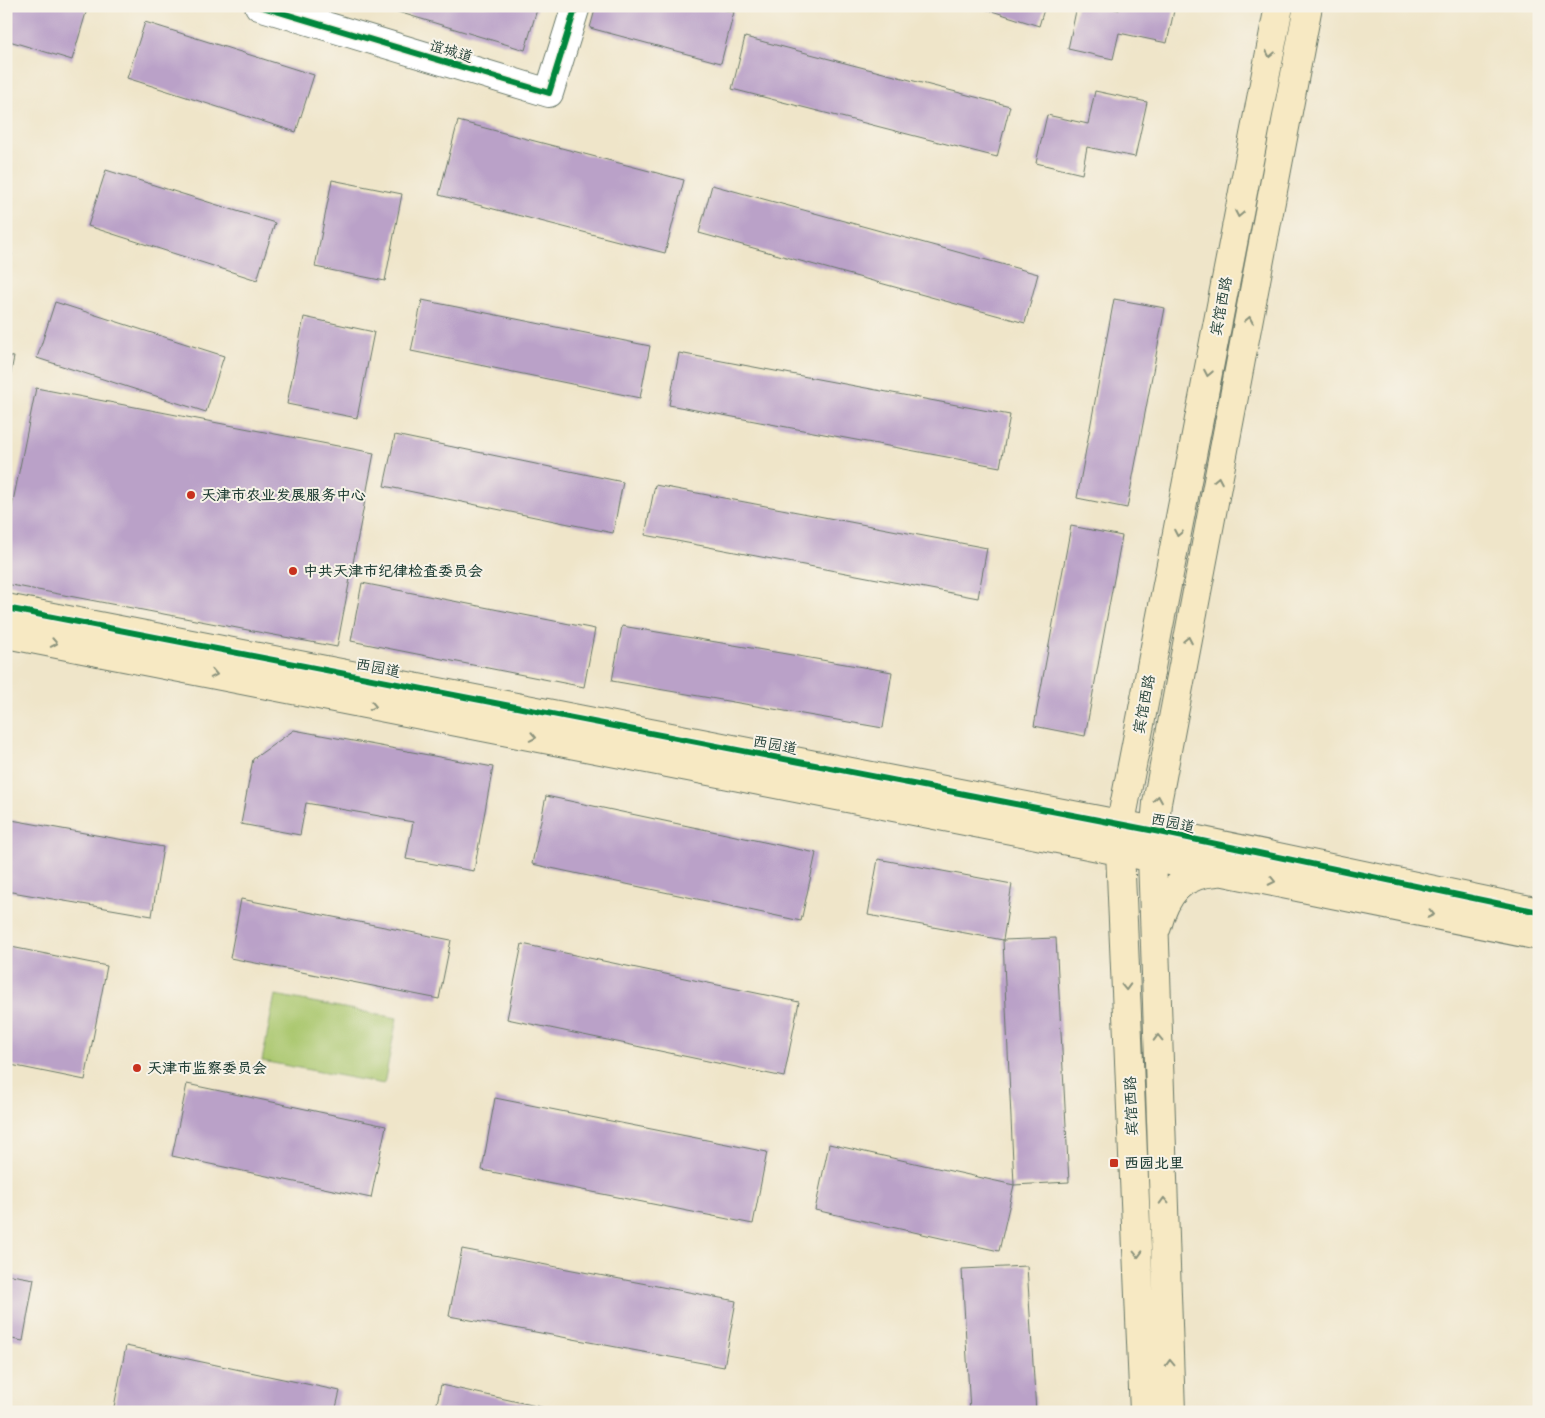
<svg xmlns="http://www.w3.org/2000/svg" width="1545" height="1418" font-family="'Comic Neue','LXGW WenKai TC',sans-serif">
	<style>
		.green { fill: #aac76e; stroke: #648251 }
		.building { fill: #baa1c8 }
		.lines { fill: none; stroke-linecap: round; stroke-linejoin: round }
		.street-casing { stroke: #687868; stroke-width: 30 }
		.secondary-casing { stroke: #687868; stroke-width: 30 }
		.street { stroke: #fff; stroke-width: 28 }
		.secondary { stroke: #f7e9c3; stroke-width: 28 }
		.cycleway-casing { stroke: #f7f3e8; stroke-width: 9 }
		.cycleway { stroke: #00873e; stroke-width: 6 }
		.oneway { stroke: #8b937c }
		.poi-dot { fill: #c8321e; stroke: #f7f3e8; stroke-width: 2 }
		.labels { text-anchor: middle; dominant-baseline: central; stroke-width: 4; stroke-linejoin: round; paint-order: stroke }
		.street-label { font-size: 15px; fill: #1f3d34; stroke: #f7f3e8 }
		.poi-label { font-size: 15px; font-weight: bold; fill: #1f3d34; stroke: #f7f3e8; text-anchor: start }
	</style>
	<rect width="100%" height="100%" fill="#f7f3e8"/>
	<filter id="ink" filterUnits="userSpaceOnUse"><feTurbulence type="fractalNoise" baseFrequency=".02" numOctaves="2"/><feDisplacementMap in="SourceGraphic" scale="10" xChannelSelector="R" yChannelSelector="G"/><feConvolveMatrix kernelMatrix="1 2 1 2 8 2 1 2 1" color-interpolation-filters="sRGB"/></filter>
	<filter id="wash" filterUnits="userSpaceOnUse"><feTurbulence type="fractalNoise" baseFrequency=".0096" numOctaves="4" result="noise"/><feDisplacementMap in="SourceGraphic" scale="20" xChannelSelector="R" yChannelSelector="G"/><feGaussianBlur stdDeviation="1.12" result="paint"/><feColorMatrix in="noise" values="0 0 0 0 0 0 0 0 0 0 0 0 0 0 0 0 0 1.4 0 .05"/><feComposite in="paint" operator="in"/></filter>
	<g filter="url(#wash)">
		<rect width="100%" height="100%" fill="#efe5c9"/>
		<path class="green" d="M275,995L397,1018L384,1084L262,1061Z"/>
		<g id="blocks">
			<path class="building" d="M6,6H88L72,60L6,40Z
				M378,6H538L525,50Z
				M596,6H710L734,12L721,63L590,28Z
				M976,6H1045L1039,26Z
				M1077,6H1104L1119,10L1120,6H1175L1167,43L1119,33L1113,59L1068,49Z
				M145,22L314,75L296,132L127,78Z
				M745,37L1010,106L997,157L732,89Z
				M1095,91L1147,102L1135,157L1087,147L1082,174L1036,163L1047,115L1088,124Z
				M458,121L684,180L665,253L439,195Z
				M106,170L275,223L257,280L88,226Z
				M332,180L402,194L385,281L315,267Z
				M712,185L1038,274L1025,323L699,233Z
				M6,252L12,254L7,271H6Z
				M1114,299L1165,308L1127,508L1077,498Z
				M422,300L650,346L640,398L411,351Z
				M55,302L224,356L206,412L37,358Z
				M304,317L374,332L357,418L287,404Z
				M679,353L1010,415L1000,467L669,405Z
				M6,356L14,357L7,392H6Z
				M36,388L374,453L337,647L6,584V536Z
				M395,435L623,482L613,533L384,486Z
				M655,485L987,548L978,598L645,535Z
				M1071,526L1122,536L1085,736L1034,726Z
				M362,583L595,629L584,687L351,641Z
				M622,626L892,672L883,728L612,681Z
				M294,730L493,767L474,871L406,859L413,822L306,803L300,835L241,824L253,759Z
				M546,796L816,853L801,921L532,864Z
				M6,819L163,847L152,916L6,891Z
				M878,859L1012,884L1003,940L1056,938L1069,1182L1014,1185L1003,940L868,915Z
				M241,899L451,940L439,999L230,958Z
				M522,944L799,1002L784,1077L507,1019Z
				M6,946L107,966L85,1080L6,1064Z
				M187,1084L386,1126L371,1198L172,1156Z
				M495,1098L767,1152L753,1224L482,1170Z
				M829,1144L1014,1185L999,1251L815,1210Z
				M462,1249L736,1301L724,1367L449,1316Z
				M1027,1266L1036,1412H970L962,1269Z
				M6,1274L34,1279L23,1341L6,1338Z
				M126,1346L340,1391L335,1412H113Z
				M441,1385L559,1411V1412H435Z"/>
		</g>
	</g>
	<g filter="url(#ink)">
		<use href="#blocks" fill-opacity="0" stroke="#687868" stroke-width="1"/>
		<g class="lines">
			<defs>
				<path id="street" d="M259,6L549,93L576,6"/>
				<path id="secondary" d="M6,608L1155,831L1539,912
					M6,634L1165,860L1539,936
					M1157,927C1166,893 1181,874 1217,872
					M1144,1412L1120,851L1123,812L1279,6
					M1171,1412L1152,857L1157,803L1308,6"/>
			</defs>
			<use href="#street" class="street-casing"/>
			<use href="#secondary" class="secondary-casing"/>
			<use href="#street" class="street"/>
			<use href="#secondary" class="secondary"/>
			<defs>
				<path id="cycleway" d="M259,6L549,93L576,6
					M6,608L1155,831L1539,912"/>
			</defs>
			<use href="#cycleway" class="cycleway-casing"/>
			<use href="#cycleway" class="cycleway"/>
		</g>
		<defs><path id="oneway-chevron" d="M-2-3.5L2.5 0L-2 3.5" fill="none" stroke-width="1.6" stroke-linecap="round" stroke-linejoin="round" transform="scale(1.25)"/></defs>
		<g class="oneway">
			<use href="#oneway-chevron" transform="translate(1270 54) rotate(101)"/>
			<use href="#oneway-chevron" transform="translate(1239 214) rotate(101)"/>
			<use href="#oneway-chevron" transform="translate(1249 320) rotate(-79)"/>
			<use href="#oneway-chevron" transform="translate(1208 373) rotate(101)"/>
			<use href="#oneway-chevron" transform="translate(1218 480) rotate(-79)"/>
			<use href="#oneway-chevron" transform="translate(1178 533) rotate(101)"/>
			<use href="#oneway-chevron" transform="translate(1188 640) rotate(-79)"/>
			<use href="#oneway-chevron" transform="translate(54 643) rotate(11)"/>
			<use href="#oneway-chevron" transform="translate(214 674) rotate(11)"/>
			<use href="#oneway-chevron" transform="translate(373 706) rotate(11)"/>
			<use href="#oneway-chevron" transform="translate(533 737) rotate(11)"/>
			<use href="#oneway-chevron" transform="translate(1158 799) rotate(-81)"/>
			<use href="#oneway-chevron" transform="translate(1272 881) rotate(12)"/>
			<use href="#oneway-chevron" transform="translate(1431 914) rotate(12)"/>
			<use href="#oneway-chevron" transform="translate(1126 987) rotate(88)"/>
			<use href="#oneway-chevron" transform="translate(1158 1038) rotate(-92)"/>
			<use href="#oneway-chevron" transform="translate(1164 1201) rotate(-92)"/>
			<use href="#oneway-chevron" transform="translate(1138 1254) rotate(88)"/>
			<use href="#oneway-chevron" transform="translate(1170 1363) rotate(-92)"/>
		</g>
	</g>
	<g class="poi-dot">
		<circle cx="191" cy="495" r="5"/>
		<circle cx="293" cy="571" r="5"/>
		<circle cx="137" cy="1068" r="5"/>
		<rect x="1109" y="1158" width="10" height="10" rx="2.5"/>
	</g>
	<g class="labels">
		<g class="street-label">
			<text transform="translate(451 51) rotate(17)">谊城道</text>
			<text transform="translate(1221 306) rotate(-79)">宾馆西路</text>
			<text transform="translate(378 668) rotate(11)">西园道</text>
			<text transform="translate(1144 704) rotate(-79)">宾馆西路</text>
			<text transform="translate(775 745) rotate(11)">西园道</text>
			<text transform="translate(1173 823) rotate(12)">西园道</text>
			<text transform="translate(1131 1106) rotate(-92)">宾馆西路</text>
		</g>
		<g class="poi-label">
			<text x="201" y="495">天津市农业发展服务中心</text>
			<text x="303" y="571">中共天津市纪律检查委员会</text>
			<text x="147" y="1068">天津市监察委员会</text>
			<text x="1124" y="1163">西园北里</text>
		</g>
	</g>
	<rect width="1545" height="1418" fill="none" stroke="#f7f3e8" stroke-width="25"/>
</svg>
